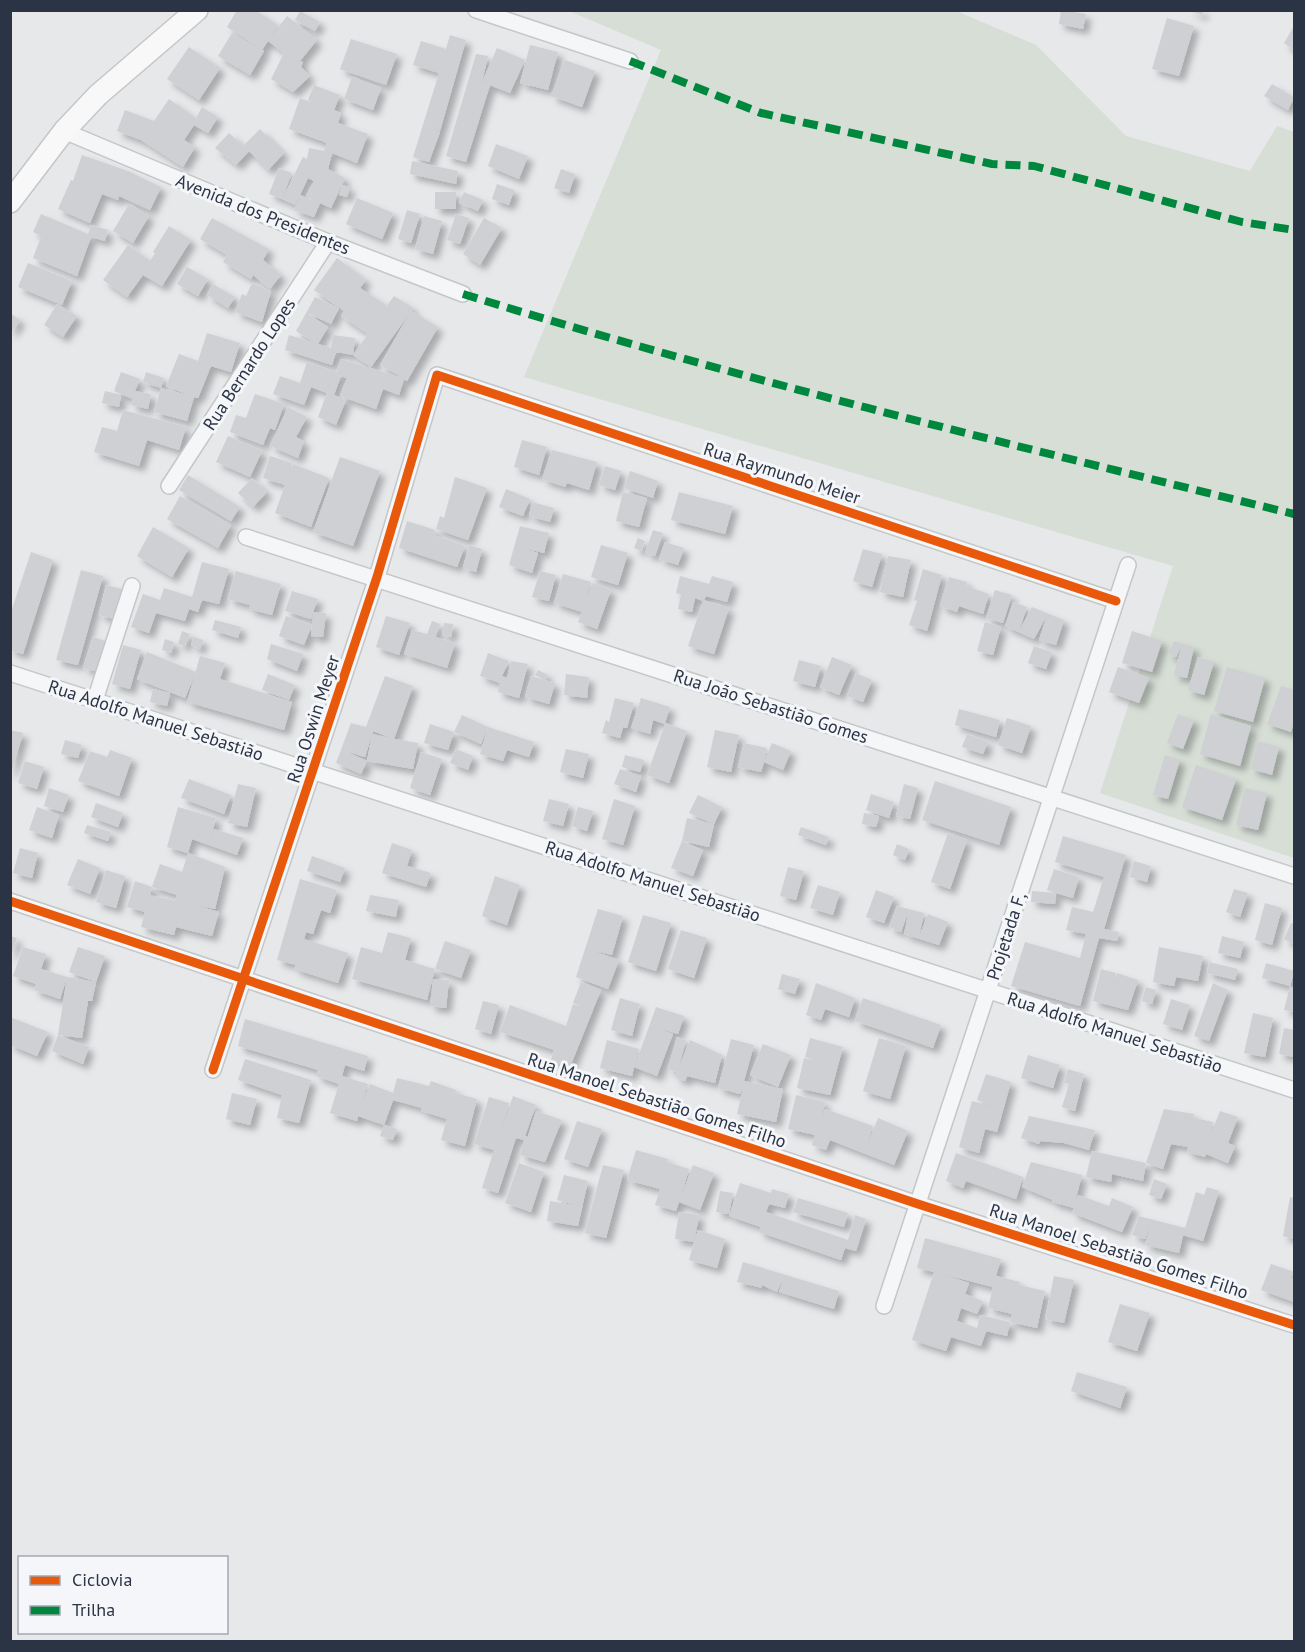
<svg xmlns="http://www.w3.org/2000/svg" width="1305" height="1652" font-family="'PT Sans',sans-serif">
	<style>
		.green { fill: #d6ded6 }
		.building { fill: #ced0d3; fill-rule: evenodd; filter: url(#shadow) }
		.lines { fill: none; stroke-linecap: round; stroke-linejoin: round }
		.street-casing { stroke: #c4c6c8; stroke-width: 18 }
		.secondary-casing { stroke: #c4c6c8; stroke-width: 24 }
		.street { stroke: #f5f6f7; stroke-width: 15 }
		.secondary { stroke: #f8f8f8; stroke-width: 21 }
		.quiet { stroke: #00873e; stroke-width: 8; stroke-dasharray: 15 8; stroke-linecap: butt }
		.cycleway-casing { stroke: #f4f6f9; stroke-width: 13 }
		.cycleway { stroke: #e8590c; stroke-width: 9 }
		.labels { text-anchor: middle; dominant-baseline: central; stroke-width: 6; stroke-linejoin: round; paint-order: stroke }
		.street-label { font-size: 18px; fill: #2b3445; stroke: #f4f6f9 }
	</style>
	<defs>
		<filter id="shadow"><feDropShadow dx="5.5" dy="5.5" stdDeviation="3" flood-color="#0004"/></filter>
	</defs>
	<rect width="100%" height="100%" fill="#e6e8ea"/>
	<path class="green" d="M569,11H956L1036,45L1126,136L1250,171L1277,126L1294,132V858L1100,793L1173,566L524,377L661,50Z"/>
	<path class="building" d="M237,10H255L278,25L270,38L287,16L317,40L300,61L303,62L301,67L310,76L293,92L271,79L284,53L268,41L262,50L227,27Z
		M1061,10L1086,14L1083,29L1059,24Z
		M1187,10H1204L1202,15Z
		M300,11L320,22L315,31L295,20Z
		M1167,18L1194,26L1179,76L1152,69Z
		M1294,26V50L1284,43Z
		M232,33L264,51L250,75L218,56Z
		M450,35L466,40L440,131L433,129L440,132L429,162L413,157L439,73L413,65L421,41L446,49Z
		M351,39L397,54L386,85L340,69Z
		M530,45L558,52L548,90L520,83Z
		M189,47L220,68L199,100L167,79Z
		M497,48L525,60L510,93L482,82L473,80L490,85L466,162L446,156L476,54L488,56L482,82Z
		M565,60L595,71L582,107L551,96Z
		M352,77L381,88L373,110L344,99Z
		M1272,84L1294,97L1288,110L1264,96Z
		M314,85L340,95L334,110L341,113L338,123L368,134L357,163L332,153L328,169L345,178L342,185L350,187L347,197L339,195L342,185L331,208L320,203L314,217L294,210L300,195L295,205L282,199L303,157L307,159L309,148L324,151L327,143L289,129L300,98L314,103L308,100ZM308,178L314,181L306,196L317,202L300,195Z
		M169,99L196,118L202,107L218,117L208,133L194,125L184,140L195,147L183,167L141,140L117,131L125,110L154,121Z
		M260,129L284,153L268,170L249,151L236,165L215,148L229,133L243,146Z
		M496,144L528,156L519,179L488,166Z
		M82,155L128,171L161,187L150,210L119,196L118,200L102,194L90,223L58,209L71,180L73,181Z
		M412,161L458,171L456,184L410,174Z
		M279,168L292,173L282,199L269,194Z
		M561,169L575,174L569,193L554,188Z
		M497,184L514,190L509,205L492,199Z
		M435,192H456V209H435Z
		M464,192L483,200L478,211L459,203Z
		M357,198L393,213L382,239L346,224Z
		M129,204L149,216L133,243L113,231Z
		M407,210L420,214L411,243L398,239Z
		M41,214L88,234L91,225L108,230L105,241L91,237L77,276L33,258L41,237L57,243L33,232Z
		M456,214L469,218L460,244L447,240Z
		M424,216L442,221L433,254L415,249Z
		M212,218L269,249L263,260L281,275L270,289L253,275L251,279L223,262L227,255L200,239Z
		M484,218L502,228L480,265L463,254Z
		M169,226L191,240L162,286L143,275L127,297L103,280L128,245L150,261L155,253L153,252Z
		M337,258L366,280L360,288L386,305L383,311L394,296L413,308L411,311L438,327L407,381L404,379L399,395L383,389L376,409L340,396L347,378L341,376L334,395L346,400L336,425L318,417L327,393L311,387L304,405L273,394L280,376L300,383L307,362L337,372L341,359L403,378L380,365L409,314L371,367L353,355L336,352L332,365L285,350L289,335L315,343L296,331L315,297L339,308L331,324L307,313L328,327L318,344L331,348L333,335L355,338L353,355L368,334L341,316L344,311L314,290Z
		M28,263L72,281L62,305L18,287Z
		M187,267L208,279L198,296L177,284Z
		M252,283L271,291L262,322L235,312L242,294L246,296Z
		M213,284L235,297L228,308L207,295Z
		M57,304L77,316L63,337L44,325Z
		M10,313L20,320L10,334Z
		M207,333L240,343L231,372L211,366L198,398L194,397L187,421L154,412L161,388L143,382L146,372L164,378L161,388L191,396L166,386L179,354L198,361Z
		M121,372L140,379L135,391L151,394L148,409L131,405L133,399L114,391Z
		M105,391L121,395L119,407L102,403Z
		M255,394L284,404L275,430L270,428L263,445L230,432L236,415L246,418Z
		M288,407L307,417L296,437L304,441L298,458L270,446Z
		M123,410L186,427L179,450L147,440L139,466L94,452L102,427L117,431Z
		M228,436L262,451L250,477L216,462Z
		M522,440L547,447L539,475L514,467Z
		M552,450L597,462L589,490L567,483L565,487L542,479Z
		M270,456L292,463L287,478L293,464L329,478L311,527L275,513L285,485L263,478Z
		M340,457L380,471L353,546L313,532Z
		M605,466L621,471L615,490L599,485Z
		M630,471L658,481L653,498L624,488Z
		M188,475L240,507L231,521L179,490Z
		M455,477L487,488L468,540L436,529L440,516L444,518Z
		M252,478L267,492L253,507L238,493Z
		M506,489L530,499L523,516L499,507Z
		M623,492L647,498L639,527L616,521Z
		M679,492L733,506L725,534L671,520Z
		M180,496L231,525L218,548L167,519Z
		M532,502L554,508L550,522L529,516Z
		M407,521L435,530L434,535L465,546L457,567L399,548Z
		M520,526L549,533L544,553L524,548L538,553L532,573L509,565Z
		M153,527L189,548L172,577L137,556Z
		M653,530L663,533L655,556L645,553Z
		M638,538L645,541L641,551L634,548Z
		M665,542L684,548L678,565L659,559Z
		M469,545L482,549L476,572L463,568Z
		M601,545L628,553L618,585L591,577Z
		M863,549L882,554L872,587L853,581Z
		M31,552L53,560L23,654L10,650V615Z
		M888,556L911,560L903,597L880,592Z
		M202,562L229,569L219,604L202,600L198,612L189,609L185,621L156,613L149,633L131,627L143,594L160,600L164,588L192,597Z
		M923,569L942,575L927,631L909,625L917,601L914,600Z
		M81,570L103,576L78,665L56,660Z
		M236,571L281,584L272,615L249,609L250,605L228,599Z
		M540,571L556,575L549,601L532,597Z
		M563,574L591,582L586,598L593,583L611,590L597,629L578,622L582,612L554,603Z
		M680,576L709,584L712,576L733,582L727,602L706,596L704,600L729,608L714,654L688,646L703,601L695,598L692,612L678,609L681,595L676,593Z
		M949,577L967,582L966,586L989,594L983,614L959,606L957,612L940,606Z
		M106,585L126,590L118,620L99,615Z
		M995,590L1012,595L1003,623L986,618Z
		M292,591L318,599L313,612L326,613L323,637L311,636L313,612L311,619L285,611Z
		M1013,602L1027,607L1019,631L1032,607L1064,620L1056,645L1039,640L1047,615L1034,639L1005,626Z
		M286,616L312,625L304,645L279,636Z
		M386,616L410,623L399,655L376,647Z
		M215,620L241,627L238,638L212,630Z
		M432,621L440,624L435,637L455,643L447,668L404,654L412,630L427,634Z
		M985,622L1001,627L993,655L977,651Z
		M444,623L453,624L451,637L442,635Z
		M182,631L190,634L185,646L178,644Z
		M1132,631L1162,641L1152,672L1122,663Z
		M93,637L109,642L99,672L83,668Z
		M194,637L203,640L200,649L191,645Z
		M165,639L174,642L171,653L162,650Z
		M1174,641L1194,647L1187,678L1174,675L1182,644L1176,657L1168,654Z
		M271,644L303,654L297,671L267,659Z
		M123,645L141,650L130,689L112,684Z
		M1034,646L1052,652L1046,669L1028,663Z
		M147,652L196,672L185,698L137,679Z
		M488,653L509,661L502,676L507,678L511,661L528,664L519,698L498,692L500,683L480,676Z
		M200,656L225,663L220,679L292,702L284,730L187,702Z
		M832,657L852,665L839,695L820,687Z
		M1198,657L1214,662L1204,695L1188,690Z
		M799,660L821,666L815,687L793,681Z
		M1118,667L1149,678L1139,703L1109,692Z
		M1227,667L1265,678L1253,722L1214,711Z
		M538,670L548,675L545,680L535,675Z
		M856,673L872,680L863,702L847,696Z
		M268,674L295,685L289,700L262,690Z
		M566,674L589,677L587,698L564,695Z
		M385,676L413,686L394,739L373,731L365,757L345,751L367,761L372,734L395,739L418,743L413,769L367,761L361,774L336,763L351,723L366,727Z
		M531,676L555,683L549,704L525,697Z
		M1281,686L1294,690V722L1291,732L1267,724Z
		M153,689L170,693L167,706L150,702Z
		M615,698L634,703L627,728L623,727L620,738L602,733L606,720L609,722Z
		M641,698L670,707L665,723L687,731L669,783L647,775L665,724L653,720L650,734L631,728Z
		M959,709L1000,720L996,737L955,725Z
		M1178,714L1194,720L1183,749L1167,743Z
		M1211,714L1251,726L1240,766L1200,754Z
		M462,715L488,727L534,742L529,757L507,750L503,761L480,754L488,727L481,744L454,732Z
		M1007,718L1031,726L1022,753L998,745Z
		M430,724L454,732L448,750L424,743Z
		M10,730L23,733L11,774H10Z
		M715,730L739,735L731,772L707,767Z
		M967,734L988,742L983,754L962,747Z
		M65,740L82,745L78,758L61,754Z
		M1258,741L1279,747L1272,775L1251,769Z
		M744,743L767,748L764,762L772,743L791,751L783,770L764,762L761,772L738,767Z
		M456,749L473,756L468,770L450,763Z
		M566,749L589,754L583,778L560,772Z
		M110,750L132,758L119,796L78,781L90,751L107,757Z
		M421,752L442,759L430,795L410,788Z
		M625,755L644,760L640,772L622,767Z
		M1165,755L1180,760L1168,799L1153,795Z
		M25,761L44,767L37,789L18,783Z
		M1196,765L1236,779L1222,820L1182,807Z
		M620,769L641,776L636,792L614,784Z
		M189,779L231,795L224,814L181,798Z
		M935,781L1011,807L999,845L922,820Z
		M238,784L256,788L247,827L228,823Z
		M904,784L918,788L910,819L896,816Z
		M49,788L69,795L63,812L44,806Z
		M1245,788L1267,793L1258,830L1236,825Z
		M871,794L894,802L889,818L866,810Z
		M698,795L722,807L714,824L689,813Z
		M549,799L569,804L563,826L543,821Z
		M614,799L635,806L623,845L602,839Z
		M96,803L123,813L118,827L91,817Z
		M37,807L59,815L52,838L29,830Z
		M178,807L216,818L211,838L214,829L243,838L237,855L192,839L188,853L167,847Z
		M578,807L593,811L587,831L572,826Z
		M864,813L879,816L876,827L862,824Z
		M687,818L714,824L709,847L682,841L703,850L693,876L671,868L682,841Z
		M87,825L111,832L108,841L84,833Z
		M801,827L829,837L826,845L798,835Z
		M948,833L967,840L950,889L931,882Z
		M1063,836L1126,855L1104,929L1119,932L1117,941L1099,938L1080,1006L1011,986L1025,942L1080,958L1086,934L1066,930L1072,907L1093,912L1104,877L1055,862Z
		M392,843L412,850L407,866L431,873L426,887L382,873Z
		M897,844L909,849L905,860L893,855Z
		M20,848L38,853L32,878L13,873Z
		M188,853L225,867L215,909L198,906L219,912L212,936L176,927L174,935L141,927L145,912L127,907L135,881L152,887L150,895L175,901L177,895L152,887L160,864L182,872Z
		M312,856L345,868L340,882L307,871Z
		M78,859L100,868L90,894L67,885Z
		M1134,861L1151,866L1147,882L1130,877Z
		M788,867L804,871L796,900L780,896Z
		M1054,869L1079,877L1073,898L1056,893L1055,904L1031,902L1032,891L1056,893L1047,890Z
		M106,870L125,876L116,908L96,902Z
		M495,876L520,885L507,925L482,916Z
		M300,879L337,890L330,913L321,910L313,934L306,932L304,939L348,953L338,983L294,969L296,965L277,960Z
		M818,885L840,892L833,915L810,908Z
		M1234,889L1248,893L1240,917L1226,912Z
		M876,890L894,897L884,923L866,917Z
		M370,895L399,900L396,917L366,911Z
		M1265,903L1282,908L1272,945L1255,940Z
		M897,906L924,913L919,937L928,914L948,922L939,945L904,934L909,910L901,932L889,927Z
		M598,909L623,916L612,955L594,951L619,960L608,989L576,977Z
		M643,915L671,923L656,971L628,962Z
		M1291,923L1294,924V944L1284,939Z
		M681,930L707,938L694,978L668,969Z
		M388,932L411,938L405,960L435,969L445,941L471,950L461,978L435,969L427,1000L352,979L361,947L382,953Z
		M10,936L17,938L11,956H10Z
		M1222,936L1244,942L1240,958L1218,953Z
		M23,947L46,954L41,969L67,977L60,999L34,990L36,984L13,976Z
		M78,947L105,956L96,982L69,972Z
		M1159,947L1203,956L1198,981L1176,977L1174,986L1153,982Z
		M1209,962L1238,969L1235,980L1207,973Z
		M1266,963L1294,971L1290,987L1294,988V1012L1284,1010L1290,986L1262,978Z
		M1101,969L1116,973L1111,992L1117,973L1138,980L1128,1010L1093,1001Z
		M782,974L800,979L795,994L778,989Z
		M67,977L96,982L92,1001H88L82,1038L58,1035L89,1047L83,1064L52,1051L58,1035Z
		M433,979L449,980L446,1008L430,1006Z
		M581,982L601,990L570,1067L551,1060L554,1050L500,1032L510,1005L566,1026L573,1004L586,1008L573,1003Z
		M816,983L855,998L849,1017L825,1009L821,1020L806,1015Z
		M1213,983L1228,990L1209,1041L1194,1036Z
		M1146,987L1156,990L1152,1004L1142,1001Z
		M620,998L640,1004L632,1036L611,1030Z
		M863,998L941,1025L933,1048L855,1021Z
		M1171,999L1190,1005L1182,1030L1163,1024Z
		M483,1001L499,1005L491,1034L475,1029Z
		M656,1007L684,1016L678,1034L658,1028L673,1034L657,1076L634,1067L632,1076L600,1068L607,1040L639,1049L635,1065Z
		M1253,1013L1273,1018L1265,1057L1244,1053Z
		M10,1017L48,1032L37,1056L10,1045Z
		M245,1019L368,1056L364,1071L345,1065L342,1076L368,1084L361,1105L370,1084L393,1093L397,1078L429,1086L431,1081L456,1090L455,1093L477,1099L465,1146L441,1140L447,1119L421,1111L422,1108L393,1100L384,1125L358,1116L357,1121L330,1113L339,1084L316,1076L318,1070L238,1046Z
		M1284,1028L1294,1030V1057L1279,1054Z
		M677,1037L686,1040L677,1072L690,1040L722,1055L715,1083L687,1076L685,1081L675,1077L677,1072L668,1069Z
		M810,1038L843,1047L830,1095L797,1088L804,1058L821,1062L805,1057Z
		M879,1038L906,1046L890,1099L863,1091Z
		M731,1039L754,1045L744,1081L783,1089L776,1122L737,1114L743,1088L740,1094L718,1088Z
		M763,1044L791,1055L778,1087L750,1075Z
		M1028,1055L1060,1065L1053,1088L1021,1078Z
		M245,1059L311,1080L299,1123L277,1118L282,1095L238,1080Z
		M1068,1069L1084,1074L1075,1111L1062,1107L1069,1084L1064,1083Z
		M986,1074L1011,1082L997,1132L985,1129L979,1153L959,1147L972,1101L995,1107L977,1100Z
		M232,1093L257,1099L250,1125L226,1119Z
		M796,1095L825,1102L822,1117L825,1109L873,1126L867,1145L878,1118L908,1131L894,1165L830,1140L826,1150L812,1145L815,1135L788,1129Z
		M513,1096L536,1105L525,1136L536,1139L528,1136L536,1111L562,1120L545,1162L520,1155L524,1140L516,1138L498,1193L482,1188L494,1150L474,1144L489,1097L509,1103L502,1128Z
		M1164,1109L1194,1114L1192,1124L1194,1118L1213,1122L1210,1136L1220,1111L1238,1117L1228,1143L1235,1146L1228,1163L1206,1154L1205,1157L1187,1152L1188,1147L1171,1144L1163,1169L1146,1163Z
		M1029,1116L1095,1130L1089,1150L1064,1143L1040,1141L1039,1144L1021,1138Z
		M577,1121L602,1129L588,1167L564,1159Z
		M384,1125L397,1129L393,1140L380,1136Z
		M636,1150L668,1159L667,1162L689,1169L681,1197L693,1165L714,1173L700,1210L679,1202L676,1211L655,1205L660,1189L627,1180Z
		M1092,1151L1146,1163L1143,1181L1112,1174L1111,1182L1086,1177Z
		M956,1153L1023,1177L1016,1199L966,1181L963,1188L946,1181Z
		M1031,1162L1082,1175L1075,1202L1078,1195L1109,1206L1112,1198L1133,1207L1122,1232L1072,1213L1074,1208L1052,1202L1053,1200L1022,1187Z
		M519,1163L544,1172L531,1212L505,1203Z
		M603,1165L624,1170L606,1238L585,1233Z
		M564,1175L588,1181L578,1226L547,1221L550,1201L579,1206L557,1200Z
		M1154,1179L1167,1184L1161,1199L1149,1195Z
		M740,1183L771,1193L772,1189L789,1194L785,1208L769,1204L766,1212L848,1240L855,1215L866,1219L856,1251L845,1248L841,1260L759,1232L761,1227L729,1216Z
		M1207,1187L1219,1191L1203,1241L1183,1235L1179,1253L1145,1245L1150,1225L1145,1239L1132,1235L1139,1216L1185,1228L1196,1192L1204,1195Z
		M720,1191L733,1193L729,1214L716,1212Z
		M1290,1197L1294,1198V1239L1283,1236Z
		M798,1198L848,1213L844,1227L793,1212Z
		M679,1212L699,1215L695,1238L698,1230L725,1239L717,1268L689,1260L694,1242L675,1239Z
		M925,1238L1001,1259L996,1276L1020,1282L1019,1285L1045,1291L1037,1328L1010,1322L1012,1314L988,1308L993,1287L942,1274L969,1283L965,1294L983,1301L977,1314L961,1308L957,1321L977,1328L980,1315L1010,1322L1007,1336L986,1331L981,1346L951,1337L946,1351L912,1340L934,1272L917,1268Z
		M743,1262L839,1291L834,1309L779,1292L784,1276L777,1292L762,1285V1288L737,1282Z
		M1271,1264L1294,1272L1291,1278L1294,1279V1302L1261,1290Z
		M1054,1276L1074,1280L1064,1323L1045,1319Z
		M1120,1304L1150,1313L1137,1351L1108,1342Z
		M1077,1372L1127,1387L1120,1408L1071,1391Z"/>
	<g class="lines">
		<defs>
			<path id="street" d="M476,10L630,61
				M64,131L328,242L463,294
				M169,486L328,242
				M246,537L1294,876
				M10,673L1294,1090
				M95,700L132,586
				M10,901L918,1204L1294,1325
				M213,1070L377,577L437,375L1116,601
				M884,1306L1128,565"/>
			<path id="secondary" d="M10,202L64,131L98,95L197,10"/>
		</defs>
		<use href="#street" class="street-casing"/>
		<use href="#secondary" class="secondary-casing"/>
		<use href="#street" class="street"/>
		<use href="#secondary" class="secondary"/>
		<path class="quiet" d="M630,61L761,113L992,164L1034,166L1242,222L1294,230
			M463,294C737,379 1016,446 1294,514"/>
		<defs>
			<path id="cycleway" d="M10,901L918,1204L1294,1325
				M213,1070L377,577L437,375L1116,601"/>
		</defs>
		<use href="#cycleway" class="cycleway-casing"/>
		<use href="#cycleway" class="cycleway"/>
	</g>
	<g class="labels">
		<g class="street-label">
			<text transform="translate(263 214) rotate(22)">Avenida dos Presidentes</text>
			<text transform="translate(249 364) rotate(-57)">Rua Bernardo Lopes</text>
			<text transform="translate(782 473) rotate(18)">Rua Raymundo Meier</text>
			<text transform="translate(771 706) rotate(18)">Rua João Sebastião Gomes</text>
			<text transform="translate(313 719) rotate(-72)">Rua Oswin Meyer</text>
			<text transform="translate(156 720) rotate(18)">Rua Adolfo Manuel Sebastião</text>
			<text transform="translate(653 881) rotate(18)">Rua Adolfo Manuel Sebastião</text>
			<text transform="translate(1006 936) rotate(-72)">Projetada F,</text>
			<text transform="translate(1115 1032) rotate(18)">Rua Adolfo Manuel Sebastião</text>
			<text transform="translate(657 1100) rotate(18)">Rua Manoel Sebastião Gomes Filho</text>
			<text transform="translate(1119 1251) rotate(18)">Rua Manoel Sebastião Gomes Filho</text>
		</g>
	</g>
	<rect width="1305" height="1652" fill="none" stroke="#2b3445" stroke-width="24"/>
	<rect x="18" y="1556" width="210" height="78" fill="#f4f6f9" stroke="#a4a8b1" stroke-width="1.5"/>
	<rect x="30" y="1576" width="30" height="9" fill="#e8590c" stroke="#a4a8b1" stroke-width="1.5"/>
	<text x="72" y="1586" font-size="18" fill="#2b3445">Ciclovia</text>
	<rect x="30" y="1606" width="30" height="9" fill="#00873e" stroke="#a4a8b1" stroke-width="1.5"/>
	<text x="72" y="1616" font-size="18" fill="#2b3445">Trilha</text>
</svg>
